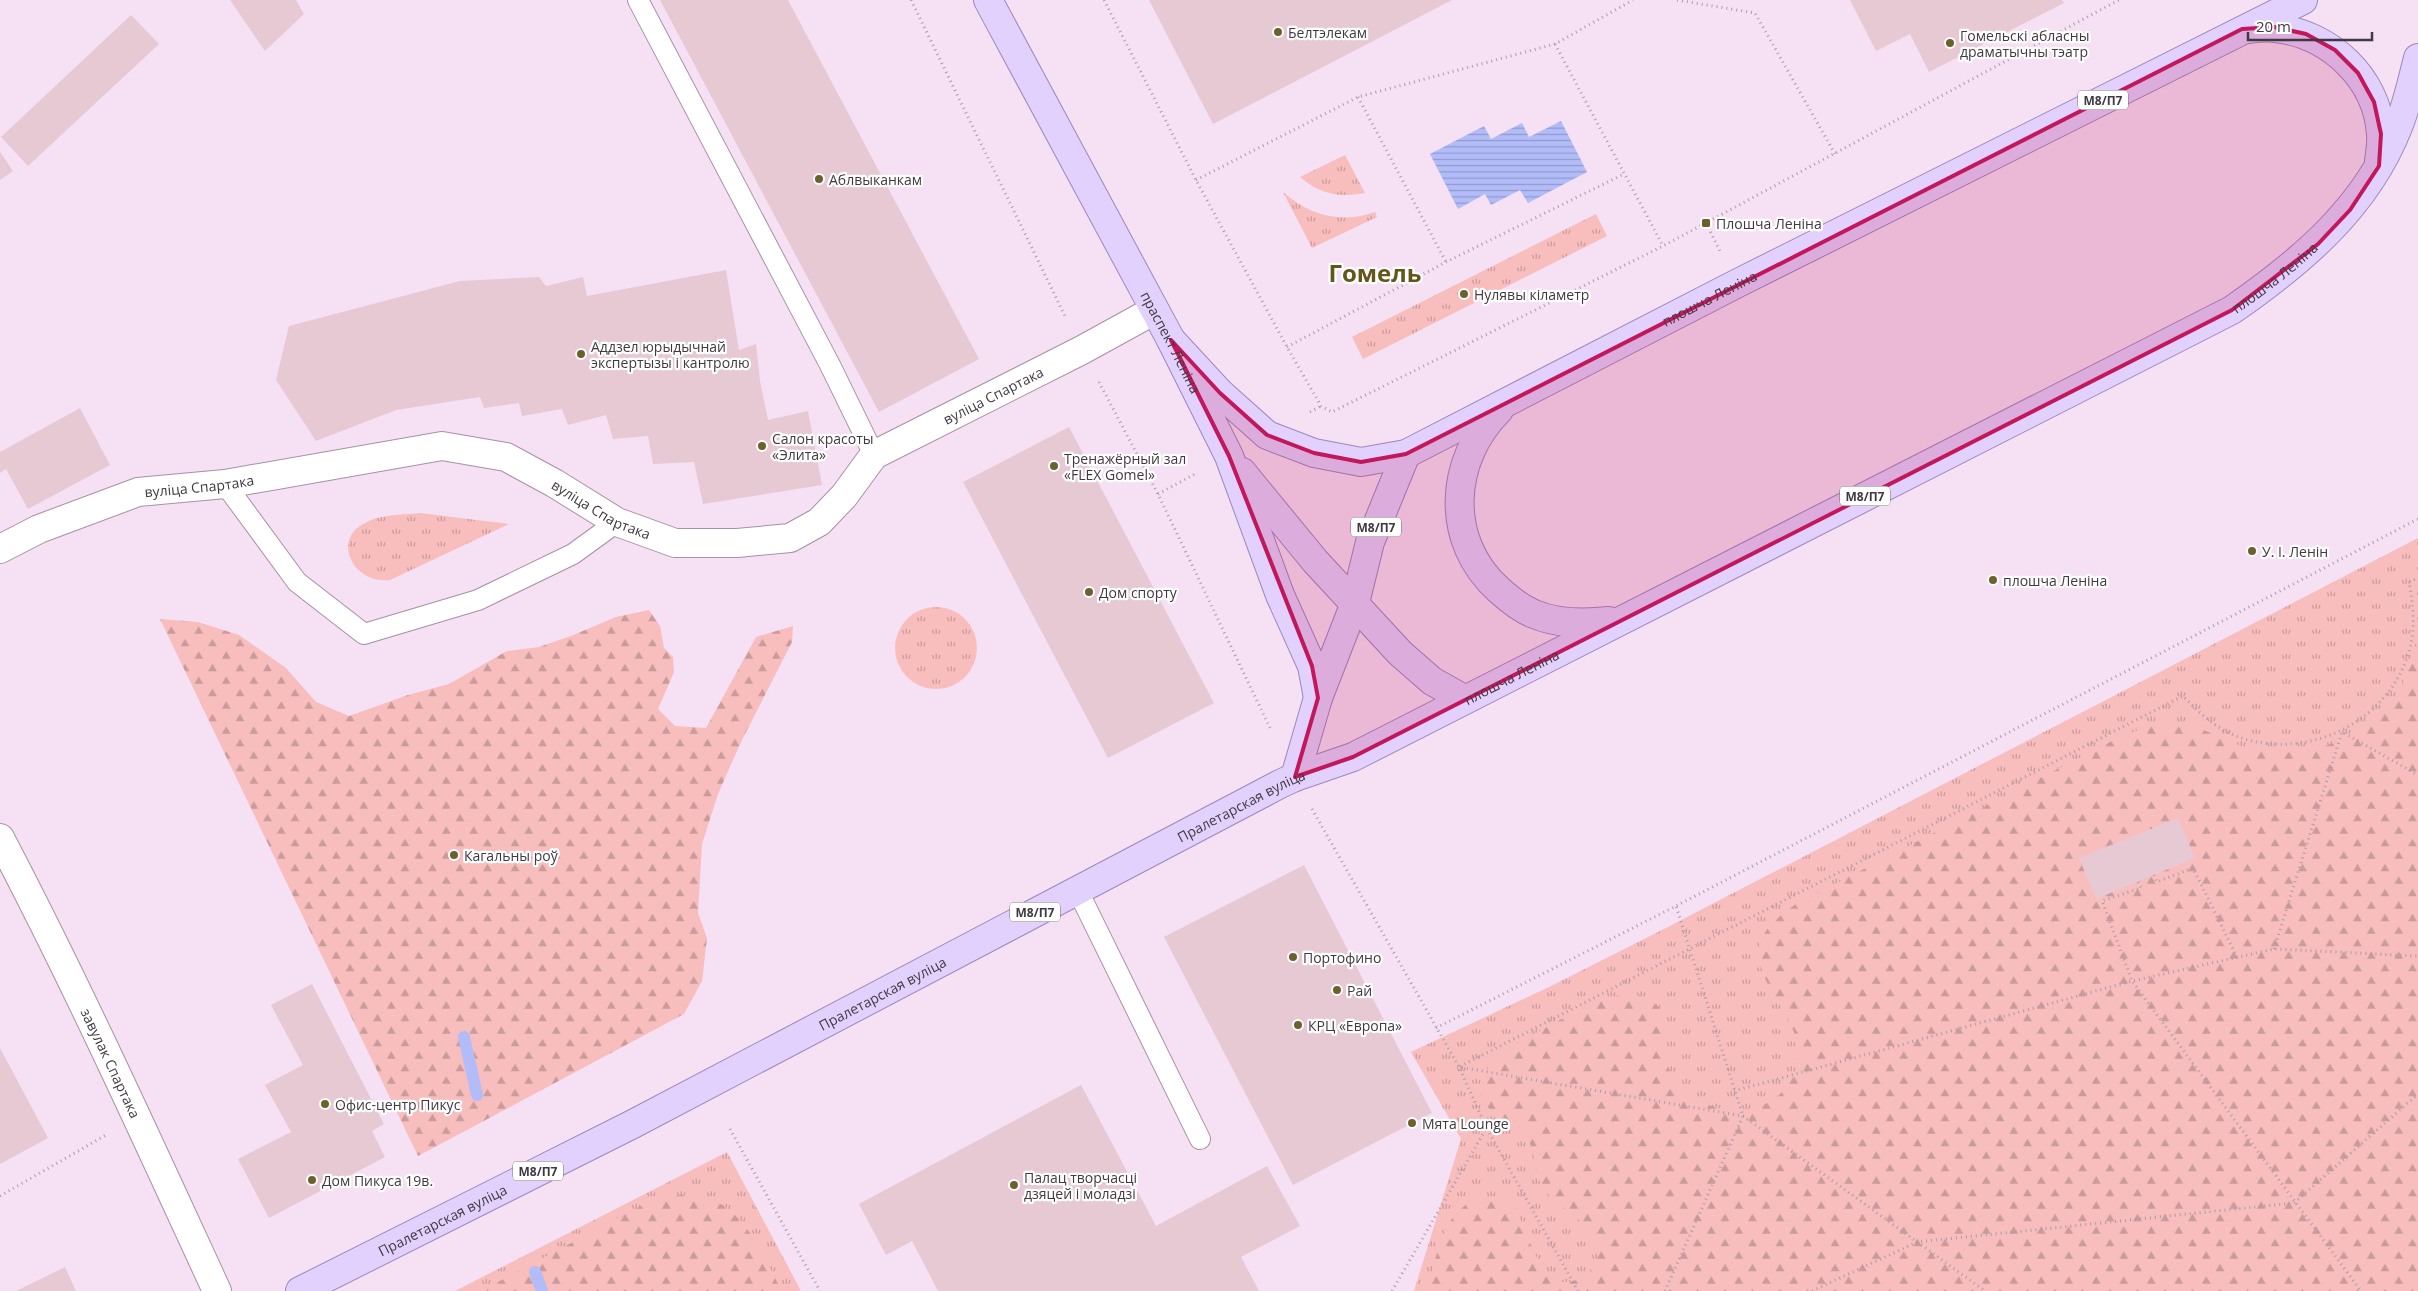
<svg xmlns="http://www.w3.org/2000/svg" width="2418" height="1291" font-family="'Open Sans',sans-serif">
	<style>
		.grass { fill: url(#grass-tufts) }
		.forest { fill: url(#forest-firs) }
		.water { fill: url(#water-rules) }
		.lines { fill: none; stroke-linecap: round; stroke-linejoin: round }
		.stream { stroke: #b1bcf9; stroke-width: 12 }
		.building { fill: #e7c9d4 }
		.lane-casing { stroke: #a691a5; stroke-width: 22 }
		.street-casing { stroke: #a691a5; stroke-width: 30 }
		.primary-casing { stroke: #9d88bb; stroke-width: 30 }
		.path { stroke: #ab9cab; stroke-width: 3; stroke-dasharray: 1 4; stroke-linecap: butt }
		.lane { stroke: #fff; stroke-width: 20 }
		.street { stroke: #fff; stroke-width: 28 }
		.primary { stroke: #e2d1fd; stroke-width: 28 }
		.marked { fill: #c2185b; fill-opacity: 0.2; stroke: #c2185b; stroke-width: 4; stroke-linejoin: round }
		.poi-dot { fill: #6e602d; stroke: #fff; stroke-width: 2 }
		.labels { text-anchor: middle; dominant-baseline: central; stroke-width: 4.5; stroke-linejoin: round; paint-order: stroke }
		.shield { fill: #fff; stroke: #7a747a; stroke-width: 1 }
		.shield-label { font-size: 12px; font-weight: bold; fill: #413941 }
		.poi-label { font-size: 14px; fill: #413941; stroke: #fff; text-anchor: start }
		.street-label { font-size: 14px; fill: #413941; stroke: #fff }
		.town-label { font-size: 24px; font-weight: bold; fill: #645519; stroke: #fff }
	</style>
	<defs>
		<pattern id="grass-tufts" width="24" height="20" patternUnits="userSpaceOnUse" patternTransform="scale(1.25)"><rect width="24" height="20" fill="#f8bdbd"/><path d="M3 7l-1-3M5 7V3M7 7l1-3M15 17l-1-3M17 17v-4M19 17l1-3" fill="none" stroke="#ca9b9b"/></pattern>
		<pattern id="forest-firs" width="22" height="20" patternUnits="userSpaceOnUse" patternTransform="scale(1.25)"><rect width="22" height="20" fill="#f8bdbd"/><path d="M5 1l3.5 6h-7zM16 11l3.5 6h-7z" fill="#ca9b9b"/></pattern>
		<pattern id="water-rules" width="6" height="5" patternUnits="userSpaceOnUse" patternTransform="scale(1.25)"><rect width="6" height="5" fill="#b1bcf9"/><path d="M0 2.5h6" fill="none" stroke="#929acb"/></pattern>
	</defs>
	<rect width="100%" height="100%" fill="#f5e0f4"/>
	<path class="grass" d="M1345,155L1365,193C1340,198 1319,194 1300,177Z
		M1283,192C1310,216 1341,224 1375,212L1377,217L1312,248Z
		M1596,214L1607,236L1363,359L1352,337Z
		M420,513L509,524L390,580C352,584 333,540 363,524C380,514 400,515 420,513Z
		M2418,538V1291H1414L1461,1139L1411,1052L1549,987L1664,929Z
		M895 648a41 41 0 1 1 82 0a41 41 0 1 1-82 0Z
		M727,1152L801,1291H455Z"/>
	<path class="forest" d="M649,610L660,626L664,648L673,657L674,672L658,709L675,726L706,728L756,637L793,626L792,642L741,742L718,794L702,844L698,913L707,938L702,981L684,1014L418,1156L160,619L198,622L239,635L286,668L316,702L349,716L408,695L449,684L507,651L539,647L571,636L616,617Z
		M2418,632V1291H1427C1437,1258 1441,1210 1480,1198C1493,1194 1505,1200 1515,1208C1524,1226 1538,1268 1551,1279C1575,1291 1609,1266 1594,1238C1582,1215 1553,1207 1541,1184C1532,1167 1536,1147 1523,1131C1516,1122 1504,1119 1495,1113C1466,1094 1486,1064 1507,1049C1535,1034 1602,993 1631,994C1639,994 1648,999 1655,1004C1661,1008 1665,1015 1665,1022C1666,1032 1665,1043 1665,1053C1667,1077 1688,1096 1709,1105C1730,1114 1751,1112 1771,1101C1780,1096 1789,1085 1793,1076C1815,1029 1760,997 1759,953C1758,931 1780,916 1796,904L2110,742C2132,732 2154,722 2179,724C2205,726 2228,744 2254,750C2304,760 2362,741 2393,699C2407,680 2413,655 2418,632Z
		M691,1194C698,1196 707,1197 713,1200C749,1216 764,1259 782,1291H481L639,1207L667,1197Z"/>
	<path class="water" d="M1561,121L1587,172L1528,203L1520,190L1491,205L1485,194L1458,209L1430,154L1484,126L1491,139L1522,123L1529,137Z"/>
	<g class="lines">
		<path class="stream" d="M464,1037L477,1095
			M535,1272L542,1291"/>
	</g>
	<path class="building" d="M230,0H296L304,14L265,51Z
		M660,0H788L979,359L879,412Z
		M1149,0H1452L1213,124Z
		M1850,0H2062L2064,3L1929,72L1910,34L1876,51Z
		M131,15L159,44L28,166L1,137Z
		M0,152L13,171L0,180Z
		M726,270L739,350L756,344L760,381L768,420L808,411L822,485L703,504L694,462L653,464L648,436L613,439L606,415L568,425L562,409L522,416L519,403L484,408L480,397L396,410L316,441L276,380L289,326L460,281L539,277L546,286L583,277L587,296Z
		M80,408L110,465L28,509L6,469L0,473V452Z
		M1069,427L1214,703L1108,758L963,482Z
		M2178,818L2195,858L2096,899L2079,858Z
		M1304,865L1432,1113L1293,1185L1164,937Z
		M312,984L384,1124L372,1131L385,1157L269,1218L238,1159L291,1132L265,1085L303,1065L271,1005Z
		M0,1048L48,1138L0,1164Z
		M1081,1085L1156,1226L1267,1166L1300,1226L1241,1257L1259,1291H938L912,1241L886,1255L859,1204Z
		M65,1267L76,1291H16Z"/>
	<g class="lines">
		<defs>
			<path id="lane" d="M638,0L830,365L874,455
				M225,484L297,582L364,634L478,600L573,554L617,522
				M1077,889L1200,1139"/>
			<g id="street">
				<path id="s1" d="M0,549L39,529L138,492L225,484L442,446L506,457L554,483L617,522L675,543H737L790,538L819,522L844,496L874,455L1082,350L1153,311"/>
				<path id="s2" d="M0,838C78,987 147,1139 217,1291"/>
			</g>
			<g id="primary">
				<path id="s3" d="M988,0L1171,340L1229,456L1280,595L1312,666L1318,698"/>
				<path d="M2248,29C2257,28 2267,27 2275,28C2330,34 2377,78 2381,134C2382,143 2380,152 2379,161"/>
				<path id="s4" d="M1171,340L1220,393L1267,435L1314,453L1361,462L1406,454L1738,283L2303,0"/>
				<path d="M1499,410C1449,460 1444,541 1499,590C1509,599 1521,609 1534,614C1558,624 1583,624 1609,621"/>
				<path d="M1242,472L1315,561L1400,653L1432,681L1464,699"/>
				<path d="M1295,777L1318,698L1355,603L1370,542L1406,454"/>
				<path id="s5" d="M300,1291L633,1124L1280,784L1295,777L1353,757L2232,310C2301,262 2366,208 2398,127C2407,105 2412,81 2418,58"/>
			</g>
		</defs>
		<use href="#lane" class="lane-casing"/>
		<use href="#street" class="street-casing"/>
		<use href="#primary" class="primary-casing"/>
		<path class="path" d="M911,0L1066,318
			M1104,0L1196,180L1287,347L1321,406L1332,412L1663,246L2119,0
			M1677,0L1755,13L1835,154
			M1555,44L1663,246
			M1358,97L1446,262
			M1196,180L1358,97L1555,44L1633,0
			M1706,223L1720,251
			M1287,347L1446,262L1624,174
			M1099,382L1158,494L1271,730
			M1310,412L1321,406
			M1158,494L1197,473
			M1312,809L1459,1067L1743,1116L1985,1291
			M2154,875L2157,882L2193,868L2237,957
			M2138,882L2141,888L2102,901L2132,981L2361,1291
			M2274,949L2342,732L2418,775
			M1436,1028L1676,906L2418,519
			M1734,1091L2132,981L2274,949L2418,956
			M730,1129L820,1291
			M0,1196L106,1135
			M1392,1291L1486,1129
			M1578,1291L1487,1129L1459,1067L2183,696C2200,714 2219,731 2244,739C2319,761 2404,712 2413,631C2414,614 2412,599 2409,582L2418,578
			M1665,1291L1743,1116L1676,906
			M1812,1291L1917,1242L2294,1203L2418,1094"/>
		<use href="#lane" class="lane"/>
		<use href="#street" class="street"/>
		<use href="#primary" class="primary"/>
	</g>
	<path class="marked" d="M2274,27L2306,34L2335,50L2358,73L2374,102L2381,134L2379,166L2350,210L2318,244L2232,310L1353,757L1295,777L1318,698L1312,666L1229,456L1171,340L1220,393L1267,435L1314,453L1361,462L1406,454L2242,29Z"/>
	<g class="poi-dot">
		<circle cx="1278" cy="32" r="5"/>
		<circle cx="1950" cy="43" r="5"/>
		<circle cx="819" cy="179" r="5"/>
		<rect x="1701" y="218" width="10" height="10" rx="2.5"/>
		<circle cx="1464" cy="294" r="5"/>
		<circle cx="581" cy="354" r="5"/>
		<circle cx="762" cy="446" r="5"/>
		<circle cx="1054" cy="466" r="5"/>
		<circle cx="2252" cy="551" r="5"/>
		<circle cx="1993" cy="580" r="5"/>
		<circle cx="1089" cy="592" r="5"/>
		<circle cx="454" cy="855" r="5"/>
		<circle cx="1293" cy="957" r="5"/>
		<circle cx="1337" cy="990" r="5"/>
		<circle cx="1298" cy="1025" r="5"/>
		<circle cx="325" cy="1104" r="5"/>
		<circle cx="1412" cy="1123" r="5"/>
		<circle cx="312" cy="1180" r="5"/>
		<circle cx="1014" cy="1185" r="5"/>
	</g>
	<g class="labels">
		<g class="shield">
			<rect x="2078" y="90.5" width="50" height="19" rx="4"/>
			<rect x="1840" y="486.5" width="50" height="19" rx="4"/>
			<rect x="1351" y="517.5" width="50" height="19" rx="4"/>
			<rect x="1010" y="902.5" width="50" height="19" rx="4"/>
			<rect x="513" y="1161.5" width="50" height="19" rx="4"/>
		</g>
		<g class="shield-label">
			<text x="2103" y="100">М8/П7</text>
			<text x="1865" y="496">М8/П7</text>
			<text x="1376" y="527">М8/П7</text>
			<text x="1035" y="912">М8/П7</text>
			<text x="538" y="1171">М8/П7</text>
		</g>
		<g class="poi-label">
			<text x="1288" y="32">Белтэлекам</text>
			<text x="1960" y="35">Гомельскі абласны<tspan x="1960" dy="16">драматычны тэатр</tspan></text>
			<text x="829" y="179">Аблвыканкам</text>
			<text x="1716" y="223">Плошча Леніна</text>
			<text x="1474" y="294">Нулявы кіламетр</text>
			<text x="591" y="346">Аддзел юрыдычнай<tspan x="591" dy="16">экспертызы і кантролю</tspan></text>
			<text x="772" y="438">Салон красоты<tspan x="772" dy="16">«Элита»</tspan></text>
			<text x="1064" y="458">Тренажёрный зал<tspan x="1064" dy="16">«FLEX Gomel»</tspan></text>
			<text x="2262" y="551">У. І. Ленін</text>
			<text x="2003" y="580">плошча Леніна</text>
			<text x="1099" y="592">Дом спорту</text>
			<text x="464" y="855">Кагальны роў</text>
			<text x="1303" y="957">Портофино</text>
			<text x="1347" y="990">Рай</text>
			<text x="1308" y="1025">КРЦ «Европа»</text>
			<text x="335" y="1104">Офис-центр Пикус</text>
			<text x="1422" y="1123">Мята Lounge</text>
			<text x="1024" y="1177">Палац творчасці<tspan x="1024" dy="16">дзяцей і моладзі</tspan></text>
			<text x="322" y="1180">Дом Пикуса 19в.</text>
		</g>
		<g class="street-label">
			<text stroke="none"><textPath href="#s5" startOffset="2221">плошча Леніна</textPath></text>
			<text stroke="none"><textPath href="#s4" startOffset="620">плошча Леніна</textPath></text>
			<text stroke="none"><textPath href="#s3" startOffset="388">праспект Леніна</textPath></text>
			<text stroke="none"><textPath href="#s1" startOffset="1081">вуліца Спартака</textPath></text>
			<text stroke="none"><textPath href="#s1" startOffset="211">вуліца Спартака</textPath></text>
			<text stroke="none"><textPath href="#s1" startOffset="631">вуліца Спартака</textPath></text>
			<text stroke="none"><textPath href="#s5" startOffset="1359">плошча Леніна</textPath></text>
			<text stroke="none"><textPath href="#s5" startOffset="1059">Пралетарская вуліца</textPath></text>
			<text stroke="none"><textPath href="#s5" startOffset="654">Пралетарская вуліца</textPath></text>
			<text stroke="none"><textPath href="#s2" startOffset="251">завулак Спартака</textPath></text>
			<text stroke="none"><textPath href="#s5" startOffset="159">Пралетарская вуліца</textPath></text>
		</g>
		<g class="town-label">
			<text x="1375" y="272">Гомель</text>
		</g>
	</g>
	<path d="M2248 32v8h124v-8" fill="none" stroke="#413941" stroke-width="2.5"/>
	<text x="2256" y="32" font-size="15" fill="#413941" stroke="#ffffff" stroke-width="4" paint-order="stroke">20 m</text>
</svg>
